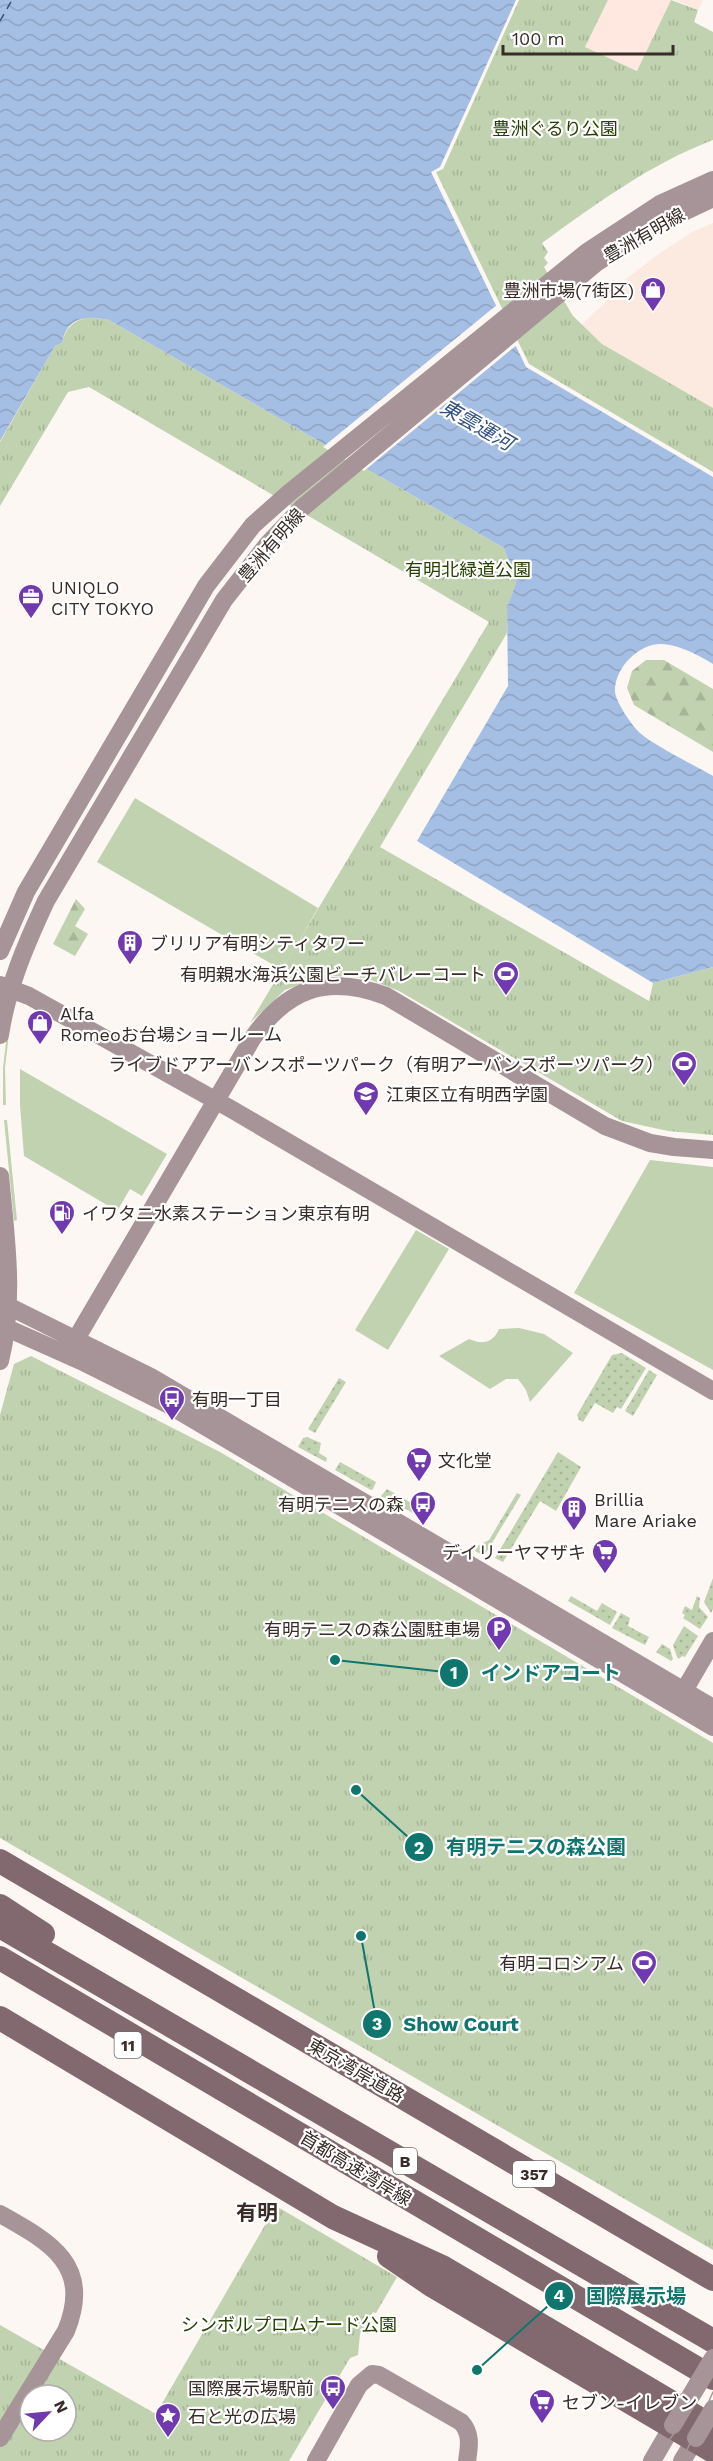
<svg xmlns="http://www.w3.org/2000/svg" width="713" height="2461" font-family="'Work Sans','Noto Sans JP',sans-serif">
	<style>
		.commercial { fill: #fceae0 }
		.built { fill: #fee8df }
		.grass { fill: #c0d2af }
		.forest { fill: url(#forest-firs) }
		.park { fill: url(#park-tufts); fill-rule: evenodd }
		.garden { fill: url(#garden-dots) }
		.water { fill: url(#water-waves) }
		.pier { fill: #fdf7f4 }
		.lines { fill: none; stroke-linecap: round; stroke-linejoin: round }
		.ferry { stroke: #315283; stroke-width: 1.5; stroke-dasharray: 8 6; stroke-linecap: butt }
		.secondary { stroke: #a79498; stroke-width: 18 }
		.highway { stroke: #82686f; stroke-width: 24 }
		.tram { stroke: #a19895; stroke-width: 1.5 }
		.secondary-bridge { stroke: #a79498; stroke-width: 18 }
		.labels { text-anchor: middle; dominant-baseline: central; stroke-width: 4.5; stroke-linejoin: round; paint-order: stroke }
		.shield { fill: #fff; stroke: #736b68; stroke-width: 1.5 }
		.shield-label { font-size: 16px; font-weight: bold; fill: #372c28 }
		.park-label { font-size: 18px; fill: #284001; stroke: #fff }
		.street-label { font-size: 18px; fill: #372c28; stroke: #fff }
		.poi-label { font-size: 18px; fill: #372c28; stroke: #fff; text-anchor: start }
		.water-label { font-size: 20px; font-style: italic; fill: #315283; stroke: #fff }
		.quarter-label { font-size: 21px; font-weight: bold; fill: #372c28; stroke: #fff }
		.leader { fill: none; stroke: #0f766e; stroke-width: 2 }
		.callout-dot { fill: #0f766e; stroke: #fff; stroke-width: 2 }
		.mark-label { font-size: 18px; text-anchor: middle; font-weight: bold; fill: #fff }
		.callout-label { font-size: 20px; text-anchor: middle; font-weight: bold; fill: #0f766e; stroke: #fff; stroke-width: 4.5; stroke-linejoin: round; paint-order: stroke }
	</style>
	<defs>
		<pattern id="forest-firs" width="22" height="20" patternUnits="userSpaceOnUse" patternTransform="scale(1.5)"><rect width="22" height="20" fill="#c0d2af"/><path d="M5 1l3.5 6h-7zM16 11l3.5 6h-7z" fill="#a6b497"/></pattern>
		<pattern id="park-tufts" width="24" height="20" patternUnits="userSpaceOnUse" patternTransform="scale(1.5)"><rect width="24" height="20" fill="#c0d2af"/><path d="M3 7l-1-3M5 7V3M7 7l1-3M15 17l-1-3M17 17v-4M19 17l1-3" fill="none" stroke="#a6b497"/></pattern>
		<pattern id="garden-dots" width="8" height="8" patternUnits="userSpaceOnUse" patternTransform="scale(1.5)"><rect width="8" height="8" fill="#c0d2af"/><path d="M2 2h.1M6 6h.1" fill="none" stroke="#a6b497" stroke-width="1.8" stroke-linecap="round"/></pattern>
		<pattern id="water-waves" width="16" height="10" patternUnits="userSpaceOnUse" patternTransform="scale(1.5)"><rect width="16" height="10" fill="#a5bee3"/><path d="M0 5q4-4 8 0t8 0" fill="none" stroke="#8fa3c3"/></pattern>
	</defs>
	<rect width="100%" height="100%" fill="#fdf7f4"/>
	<path class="commercial" d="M713,223V408L601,344L581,325L606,302L604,296L617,286L657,255L694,231Z"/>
	<path class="built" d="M608,0H671L638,71L585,47Z
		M675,0H703L698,10Z"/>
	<path class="grass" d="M135,798L318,908L282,970L97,862Z
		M8,1025H10L5,1068L6,1105H3V1068Z
		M20,1069L167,1154L142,1196L130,1189L117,1211L24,1156L20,1105Z
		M4,1120H7L17,1220L14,1221Z
		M650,1160L713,1167V1370L574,1293Z
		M416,1230L449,1249L388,1350L355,1330Z
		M519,1328L544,1334L573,1353L530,1402L526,1390L518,1379H506L490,1389L439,1356L469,1339C482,1345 493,1343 499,1329Z"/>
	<path class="forest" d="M646,660H664L713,689V752L634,705L627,688L632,671Z
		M76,899L85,909L75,926L88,934L75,956L53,944Z"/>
	<path class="park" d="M519,0H608L585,47L637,71L671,0L698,10L694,22L713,32V140C650,164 596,204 542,243L548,252L544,258L548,263L544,267L573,316L602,344L713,408V472L529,364L436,172L443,169Z
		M89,317L109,320L504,548L516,583L507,607V633L380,847L649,1001L653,983L713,967V1135L668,1131L622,1121L399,991L366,978L333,976L304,983L285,990L250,1023L489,622L89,387L68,392L0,506V442L55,346L62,343C65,328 74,320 89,317Z
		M31,1356L220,1452L713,1743V2250L0,1838V1415L14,1364Z
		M276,2206L397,2277L376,2313L373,2312L360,2334L358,2355L350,2358L289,2461H0V2325L156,2414ZM30,2395H66V2431H30Z"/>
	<path class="garden" d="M622,1353L646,1368L621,1409L617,1407L613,1413L595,1403L583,1422L579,1420L577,1415L612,1355Z
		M649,1370L657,1375L633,1416L625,1411Z
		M339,1378L346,1382L315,1433L308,1429Z
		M307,1437L321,1443L319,1453L327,1458L326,1462L298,1447L303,1438Z
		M558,1452L581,1467L556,1511L540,1501L503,1562L495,1558Z
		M340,1462L376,1482L373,1489L371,1490L335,1470Z
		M387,1489L415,1505L413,1513L381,1496Z
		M517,1493L521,1495L484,1556L475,1551L479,1545L489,1540Z
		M713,1578V1609L711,1613L704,1602Z
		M571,1596L597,1611L602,1603L617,1612L610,1625L568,1601Z
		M697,1596L700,1598L699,1607L708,1617L700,1629L683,1618L685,1615L682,1613L685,1606L692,1610Z
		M621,1613L630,1618L628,1626L649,1637L645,1645L612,1628Z
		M684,1626L698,1636L685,1657L682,1656L679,1659L677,1657L673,1645Z
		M662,1644L670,1649L673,1659L671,1661L656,1652Z"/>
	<path class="water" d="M0,0H516L440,167L431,172L526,367L713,477V664C698,655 680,645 662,644C639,643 614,668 615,692C616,702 631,724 638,731C649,743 696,766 713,776V967L653,983L417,841L508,686L507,607L516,583L504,548L109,320C87,315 67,316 62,343L55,346L0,441Z"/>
	<path class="pier" d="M498,304L518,344L364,471L323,447Z"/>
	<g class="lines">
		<path class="ferry" d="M0,21L12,0"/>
		<path class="secondary" d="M0,951L26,892L206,586L253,525L289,493L587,252L660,204L713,180
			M0,985L29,996L231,1109L713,1391
			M0,1035C7,988 26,944 46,901L224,600L267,545L302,508L596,263L646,230L713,198
			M0,1176C6,1237 15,1301 0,1361
			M0,1302L151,1377L713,1708
			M0,1325L81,1361L169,1405L713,1727
			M76,1339L252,1039C287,988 327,974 386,996L605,1126L650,1143L674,1147L713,1150
			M678,1701L713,1641
			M0,2214C50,2242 93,2265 66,2331L0,2438
			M316,2461L359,2385L372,2374L379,2375L461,2422C472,2434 469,2447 467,2461
			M652,2461L673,2425
			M682,2461L696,2438"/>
		<path class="highway" d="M0,1861L713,2279
			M0,1906L43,1934
			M0,1926L713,2341
			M0,1958L713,2378
			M0,2018L333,2217L444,2268L713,2427
			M389,2256L433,2286L713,2451"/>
		<path class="tram" d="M654,2461L699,2399L713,2376
			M682,2461L713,2392"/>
		<path class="secondary-bridge" d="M673,2425L713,2358
			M696,2438L713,2409"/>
	</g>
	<defs>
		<symbol id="shop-pin" viewBox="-11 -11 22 30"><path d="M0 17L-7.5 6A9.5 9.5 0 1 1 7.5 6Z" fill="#7139af" stroke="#fff"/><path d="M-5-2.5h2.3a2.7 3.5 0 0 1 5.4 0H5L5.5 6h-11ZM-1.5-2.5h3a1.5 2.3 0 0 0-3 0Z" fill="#fff"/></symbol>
		<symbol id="office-pin" viewBox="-11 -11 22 30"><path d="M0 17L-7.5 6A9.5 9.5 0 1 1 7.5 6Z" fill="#7139af" stroke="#fff"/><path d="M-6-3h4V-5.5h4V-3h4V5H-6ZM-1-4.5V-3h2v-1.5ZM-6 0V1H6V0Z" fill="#fff"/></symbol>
		<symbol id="building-pin" viewBox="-11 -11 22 30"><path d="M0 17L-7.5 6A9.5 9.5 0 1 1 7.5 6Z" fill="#7139af" stroke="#fff"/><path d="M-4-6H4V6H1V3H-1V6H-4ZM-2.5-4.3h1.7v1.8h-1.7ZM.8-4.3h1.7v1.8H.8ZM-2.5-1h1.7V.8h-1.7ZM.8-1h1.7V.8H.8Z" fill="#fff"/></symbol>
		<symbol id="stadium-pin" viewBox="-11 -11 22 30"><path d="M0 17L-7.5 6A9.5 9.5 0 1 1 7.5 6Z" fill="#7139af" stroke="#fff"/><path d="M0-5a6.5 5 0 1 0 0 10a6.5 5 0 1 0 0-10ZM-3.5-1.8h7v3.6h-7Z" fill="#fff"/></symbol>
		<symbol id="school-pin" viewBox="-11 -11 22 30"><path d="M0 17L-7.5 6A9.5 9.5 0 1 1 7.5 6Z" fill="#7139af" stroke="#fff"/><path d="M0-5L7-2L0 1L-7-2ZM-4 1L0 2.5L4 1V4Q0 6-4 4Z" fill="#fff"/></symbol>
		<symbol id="fuel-pin" viewBox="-11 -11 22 30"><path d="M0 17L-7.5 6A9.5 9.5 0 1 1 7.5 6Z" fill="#7139af" stroke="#fff"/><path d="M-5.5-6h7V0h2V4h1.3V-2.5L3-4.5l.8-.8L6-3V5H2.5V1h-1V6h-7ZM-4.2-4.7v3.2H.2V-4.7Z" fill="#fff"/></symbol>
		<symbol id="bus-pin" viewBox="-11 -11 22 30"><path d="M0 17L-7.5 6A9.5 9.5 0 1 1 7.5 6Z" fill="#7139af" stroke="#fff"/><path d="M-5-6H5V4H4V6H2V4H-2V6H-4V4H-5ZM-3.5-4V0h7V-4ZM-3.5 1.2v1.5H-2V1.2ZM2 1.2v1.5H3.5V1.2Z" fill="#fff"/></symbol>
		<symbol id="supermarket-pin" viewBox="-11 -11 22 30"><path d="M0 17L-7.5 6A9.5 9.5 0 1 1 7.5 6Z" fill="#7139af" stroke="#fff"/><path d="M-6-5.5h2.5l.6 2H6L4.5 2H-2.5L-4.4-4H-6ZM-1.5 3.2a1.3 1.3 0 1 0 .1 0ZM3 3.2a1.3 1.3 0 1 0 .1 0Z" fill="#fff"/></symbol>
		<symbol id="parking-pin" viewBox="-11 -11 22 30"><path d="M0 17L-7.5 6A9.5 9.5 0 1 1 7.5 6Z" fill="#7139af" stroke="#fff"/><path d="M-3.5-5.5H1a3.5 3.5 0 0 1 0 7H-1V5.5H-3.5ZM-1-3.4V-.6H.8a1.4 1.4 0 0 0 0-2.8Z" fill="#fff"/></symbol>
		<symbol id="sight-pin" viewBox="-11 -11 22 30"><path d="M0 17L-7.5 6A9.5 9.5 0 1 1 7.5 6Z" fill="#7139af" stroke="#fff"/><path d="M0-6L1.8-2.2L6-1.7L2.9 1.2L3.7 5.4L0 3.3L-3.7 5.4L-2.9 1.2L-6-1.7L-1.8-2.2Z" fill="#fff"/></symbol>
	</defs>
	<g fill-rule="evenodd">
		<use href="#shop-pin" x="638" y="275" width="30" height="40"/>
		<use href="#office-pin" x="16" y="582" width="30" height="40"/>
		<use href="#building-pin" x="115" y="928" width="30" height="40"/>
		<use href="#stadium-pin" x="491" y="959" width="30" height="40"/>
		<use href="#shop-pin" x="25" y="1008" width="30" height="40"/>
		<use href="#stadium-pin" x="669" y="1049" width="30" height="40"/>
		<use href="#school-pin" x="351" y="1079" width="30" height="40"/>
		<use href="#fuel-pin" x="47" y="1198" width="30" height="40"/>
		<use href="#bus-pin" x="157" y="1384" width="30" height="40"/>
		<use href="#supermarket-pin" x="404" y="1445" width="30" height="40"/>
		<use href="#bus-pin" x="408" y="1489" width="30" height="40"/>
		<use href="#building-pin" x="559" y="1494" width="30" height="40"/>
		<use href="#supermarket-pin" x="590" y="1537" width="30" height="40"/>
		<use href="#parking-pin" x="484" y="1614" width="30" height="40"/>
		<use href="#stadium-pin" x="629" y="1948" width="30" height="40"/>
		<use href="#bus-pin" x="318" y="2373" width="30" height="40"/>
		<use href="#supermarket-pin" x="527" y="2387" width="30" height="40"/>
		<use href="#sight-pin" x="153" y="2401" width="30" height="40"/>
	</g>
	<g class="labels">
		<g class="shield">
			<rect x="114.5" y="2032" width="27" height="26" rx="4.5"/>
			<rect x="393" y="2148" width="24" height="26" rx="4.5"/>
			<rect x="513" y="2161" width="42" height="26" rx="4.5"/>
		</g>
		<g class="shield-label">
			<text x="128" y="2045">11</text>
			<text x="405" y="2161">B</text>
			<text x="534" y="2174">357</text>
		</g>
		<g class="park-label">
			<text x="555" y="128">豊洲ぐるり公園</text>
			<text x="468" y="569">有明北緑道公園</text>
			<text x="289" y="2324">シンボルプロムナード公園</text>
		</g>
		<g class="street-label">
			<text transform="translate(644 235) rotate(-30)">豊洲有明線</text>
			<text transform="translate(271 545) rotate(-49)">豊洲有明線</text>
			<text transform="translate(356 2070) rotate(30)">東京湾岸道路</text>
			<text transform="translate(356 2168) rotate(31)">首都高速湾岸線</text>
		</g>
		<g class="poi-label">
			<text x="634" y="290" text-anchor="end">豊洲市場(7街区)</text>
			<text x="51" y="587">UNIQLO<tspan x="51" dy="21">CITY TOKYO</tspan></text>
			<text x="150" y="943">ブリリア有明シティタワー</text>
			<text x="486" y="974" text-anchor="end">有明親水海浜公園ビーチバレーコート</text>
			<text x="60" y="1013">Alfa<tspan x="60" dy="21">Romeoお台場ショールーム</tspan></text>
			<text x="664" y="1064" text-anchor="end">ライブドアアーバンスポーツパーク（有明アーバンスポーツパーク）</text>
			<text x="386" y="1094">江東区立有明西学園</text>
			<text x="82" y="1213">イワタニ水素ステーション東京有明</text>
			<text x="192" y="1399">有明一丁目</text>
			<text x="438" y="1460">文化堂</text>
			<text x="594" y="1499">Brillia<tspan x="594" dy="21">Mare Ariake</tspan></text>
			<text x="404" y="1504" text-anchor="end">有明テニスの森</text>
			<text x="586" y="1552" text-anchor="end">デイリーヤマザキ</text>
			<text x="480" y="1629" text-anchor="end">有明テニスの森公園駐車場</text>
			<text x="624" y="1963" text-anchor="end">有明コロシアム</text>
			<text x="314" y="2388" text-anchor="end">国際展示場駅前</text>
			<text x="562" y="2402">セブン-イレブン</text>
			<text x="188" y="2416">石と光の広場</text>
		</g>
		<g class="water-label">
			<text transform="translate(477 425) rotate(30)">東雲運河</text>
		</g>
		<g class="quarter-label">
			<text x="257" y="2212">有明</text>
		</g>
	</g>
	<path class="leader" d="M335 1660L454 1673M356 1790L419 1847M361 1936L377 2024M477 2370L559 2296"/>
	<g class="callout-dot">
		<circle cx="335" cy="1660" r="6"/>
		<circle cx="356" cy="1790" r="6"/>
		<circle cx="361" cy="1936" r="6"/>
		<circle cx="477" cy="2370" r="6"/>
		<circle cx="454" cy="1673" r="15"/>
		<circle cx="419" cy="1847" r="15"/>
		<circle cx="377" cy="2024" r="15"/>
		<circle cx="559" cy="2296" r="15"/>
	</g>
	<g class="mark-label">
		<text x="454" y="1679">1</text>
		<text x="419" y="1854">2</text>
		<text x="377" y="2030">3</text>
		<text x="559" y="2302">4</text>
	</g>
	<g class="callout-label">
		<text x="551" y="1680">インドアコート</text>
		<text x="536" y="1854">有明テニスの森公園</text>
		<text x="461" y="2031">Show Court</text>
		<text x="636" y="2303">国際展示場</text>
	</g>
	<g transform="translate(48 2413) rotate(64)"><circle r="28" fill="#ffffff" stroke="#afaba9" stroke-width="1.5"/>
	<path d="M0-4.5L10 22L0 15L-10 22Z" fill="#7139af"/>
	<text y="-9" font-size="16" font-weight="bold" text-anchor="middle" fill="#372c28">N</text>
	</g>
	<path d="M503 45v9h170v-9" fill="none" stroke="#372c28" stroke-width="3"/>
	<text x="512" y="45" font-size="18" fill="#372c28" stroke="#ffffff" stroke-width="4.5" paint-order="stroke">100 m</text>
</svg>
